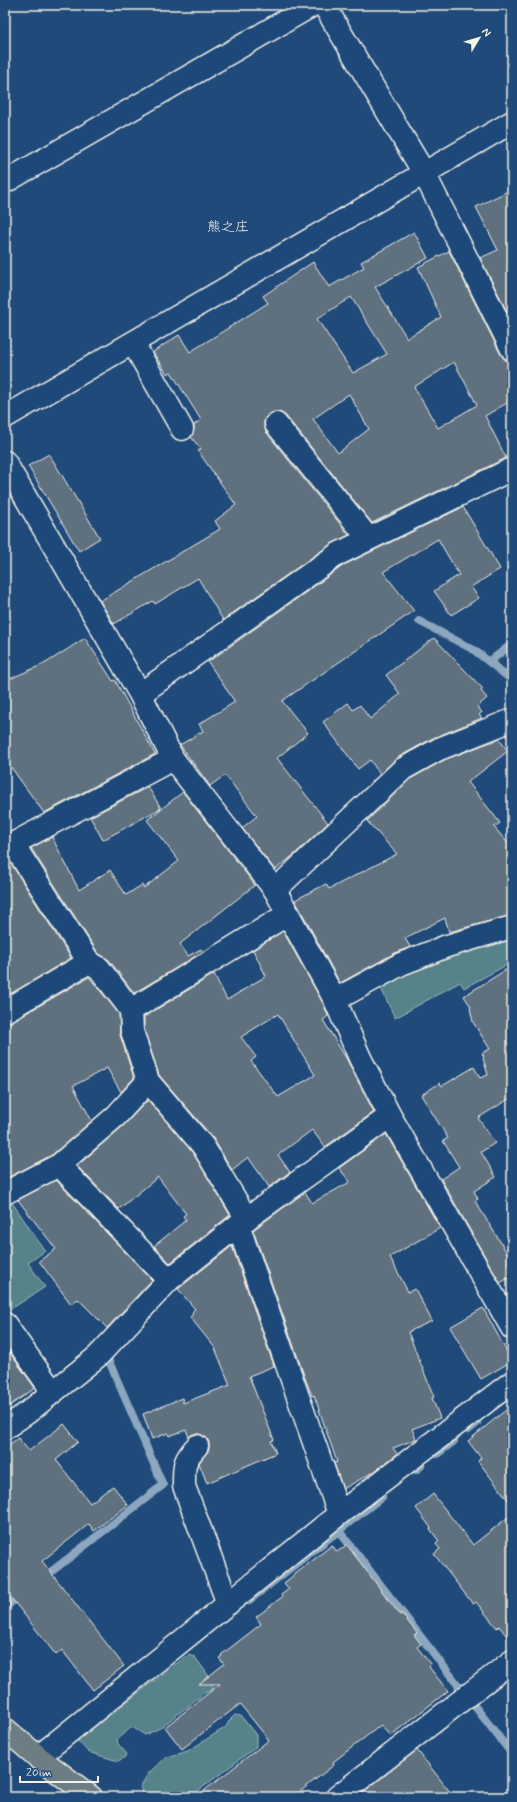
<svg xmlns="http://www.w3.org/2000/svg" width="517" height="1802" font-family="Mynerve,'Klee One',sans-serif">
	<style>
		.green { fill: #56828a; stroke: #a5bab9 }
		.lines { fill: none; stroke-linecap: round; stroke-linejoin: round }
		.stream { stroke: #8ca7bf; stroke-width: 8 }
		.building { fill: #5f6f7f; stroke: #f4f1e8; fill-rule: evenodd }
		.minor-casing { stroke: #f4f1e8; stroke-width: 25 }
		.major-casing { stroke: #f4f1e8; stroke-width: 25 }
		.minor { stroke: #1f4a7a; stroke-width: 22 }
		.major { stroke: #6d7d84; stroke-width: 22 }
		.labels { text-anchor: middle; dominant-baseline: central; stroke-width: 3; stroke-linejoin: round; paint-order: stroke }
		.quarter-label { font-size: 14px; fill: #f4f1e8; stroke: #1f4a7a }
	</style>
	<rect width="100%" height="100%" fill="#1f4a7a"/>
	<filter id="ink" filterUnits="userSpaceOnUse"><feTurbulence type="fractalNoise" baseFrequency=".025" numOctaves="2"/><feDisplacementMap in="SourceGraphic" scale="8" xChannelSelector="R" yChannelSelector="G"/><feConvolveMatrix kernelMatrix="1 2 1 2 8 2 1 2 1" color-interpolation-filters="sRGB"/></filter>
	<g filter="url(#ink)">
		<path class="green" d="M512,934V962L464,988L460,982L395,1018L379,984L408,967Z
			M9,1198L45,1251L28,1263L45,1287L5,1313V1200Z
			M188,1655L195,1657L213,1682V1689L203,1694L160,1728L145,1735L132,1727L117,1739L118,1744L126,1753L125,1757L118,1761L88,1752L78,1741L81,1736Z
			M235,1715L241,1716L256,1735V1747L190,1797H147L143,1795L140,1787L148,1774L160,1762L167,1757L188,1751L226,1727L229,1721Z"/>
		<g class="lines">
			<path class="stream" d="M419,621L474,650L512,680
				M489,662L512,644
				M468,1430L477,1423
				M437,1454L454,1441
				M416,1470L421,1466
				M339,1531L458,1685
				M43,1578L163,1485L108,1359
				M248,1601L382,1497
				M5,1607L21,1595
				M473,1704L512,1754"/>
		</g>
		<path class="building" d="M512,189V321L480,258L498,250L476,207Z
			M414,232L428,258L375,287L407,338L441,317L418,267L449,251L501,355L505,360L512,361V400L485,416L506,458L372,523L286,416L280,412H274L268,415L264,420V426L266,432L349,535L331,544L223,620L198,578L155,604L153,601L114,624L100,601L220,529L215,521L236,505L198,451L201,449L191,437L194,429V425L201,420L171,372L167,374L153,352L179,335L190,352L268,303L263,296L313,262L329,287L364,267L361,262ZM351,297L387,354L353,373L317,319ZM454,362L477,405L438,428L414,387ZM349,394L369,429L338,453L313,419Z
			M49,454L100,538L79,551L28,466Z
			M463,507L500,569L471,587L479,598L451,615L434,591L459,575L438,539L383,572L414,611L282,701L308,733L277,758L328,823L295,854L275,870L242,828L257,816L225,775L210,786L180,745L203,731L199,724L235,702L208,662L344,565Z
			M85,638L113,681L115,680L155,754L44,813L5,759V681L46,663Z
			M434,638L483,689L481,691L487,698L477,707L482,712L479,715L482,718L433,738L397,758L380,774L370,760L358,769L323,722L348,703L353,710L360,705L370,719L400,694L386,675Z
			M499,739L508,751L468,782L500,823L494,827L512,848V915L449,932L445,918L405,938L410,947L395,953L340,983L295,900L326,884L329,889L397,854L367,821L410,779L444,760Z
			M148,787L161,808L103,840L90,817Z
			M183,792L255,885L180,944L188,956L201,949L203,952L134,993L109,960L98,953L31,848L52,837L79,890L110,870L126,895L142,885L144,888L179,861L147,820Z
			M10,862L71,958L5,997V865Z
			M283,931L324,1005L328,1016L323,1020L346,1058L374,1112L325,1147L312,1130L278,1155L290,1172L269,1187L248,1157L232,1170L213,1138L159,1075L144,1029V1017L214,974L227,1000L266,976L253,950ZM278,1014L315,1075L278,1097L251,1061L256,1057L241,1037Z
			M512,966V1097L478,1118L495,1143L481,1152L496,1177L474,1191L478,1199L475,1201L512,1261V1276L500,1283L441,1179L459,1167L443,1141L448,1138L421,1095L440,1083L442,1086L474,1067L480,1078L488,1075L483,1058L484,1057L482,1053L490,1049L473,1022L470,1008L471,1007L464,996Z
			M89,977L119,1014L120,1035L134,1078L121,1092L107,1068L73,1086L92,1121L52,1155L5,1179V1023L11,1022Z
			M148,1100L193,1153L230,1215L170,1263L154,1246L186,1220L183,1216L186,1214L158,1177L119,1209L77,1166L124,1125Z
			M386,1134L440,1228L390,1257L408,1292L415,1289L432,1321L408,1332L434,1397L432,1398L440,1418L412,1429L416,1439L393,1448L397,1454L375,1471L343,1489L334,1463L337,1462L314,1395L312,1396L305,1378L253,1230L305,1192L312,1203L350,1182L339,1168Z
			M56,1180L152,1280L107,1328L78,1299L71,1304L39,1261L56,1249L18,1200Z
			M232,1246L274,1366L249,1376L274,1440L271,1441L276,1453L207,1483L199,1463L209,1449V1442L206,1437L199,1434H193L189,1437L186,1430L169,1436L168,1433L152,1439L143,1414L182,1398L183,1403L230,1385L215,1348L190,1317L193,1314L192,1312L195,1309L178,1289Z
			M483,1308L512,1361L481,1379L450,1327Z
			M5,1346L35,1388L5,1409Z
			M512,1405V1505L478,1461L481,1458L468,1441Z
			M64,1424L78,1442L56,1460L90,1503L113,1486L128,1505L94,1531L89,1524L42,1561L124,1666L93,1690L62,1650L56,1655L5,1590V1448L18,1438L29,1451Z
			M433,1494L473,1545L512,1514V1643L499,1626L497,1628L476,1602L473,1604L434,1554L440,1549L436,1544L439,1541L430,1529L431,1528L416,1508Z
			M332,1545L337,1552L347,1545L400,1615L402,1614L417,1633L414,1635L421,1644L417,1647L431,1665L429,1667L448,1691L390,1736L381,1725L333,1762L334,1765L293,1797H196L269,1740L240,1704L182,1749L165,1727L220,1684H199L224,1664L219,1658L222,1656L221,1655L261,1624L256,1617L282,1597L281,1595L289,1589L284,1583Z
			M417,1750L454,1797H357Z"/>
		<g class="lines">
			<defs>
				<path id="minor" d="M324,5L424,173L512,349
					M5,182L313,5
					M133,343L182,429
					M5,417L512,122
					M276,424L369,539
					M5,462L140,694L173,759L275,890L335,1000L360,1058L390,1116L512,1328
					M140,694L338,554L512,469
					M5,848L173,759
					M275,890L403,769L439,749L512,720
					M335,1000L401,964L447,946L512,927
					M131,1010L288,914
					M5,1011L89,962
					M148,1081L203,1146L247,1219
					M59,1165L169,1280
					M5,1193L59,1165L116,1116L148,1081L132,1031L131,1010L99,968L89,962L13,844
					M238,1225L339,1514
					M5,1324L53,1392
					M5,1428L27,1413L98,1356L169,1280L238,1225L390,1116
					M197,1446C183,1461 184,1466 184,1486L228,1604
					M38,1757L339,1514L512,1382
					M337,1797L512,1661"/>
				<path id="major" d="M5,1729L38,1757L91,1797"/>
			</defs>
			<use href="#minor" class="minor-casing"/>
			<use href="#major" class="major-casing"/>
			<use href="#minor" class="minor"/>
			<use href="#major" class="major"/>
		</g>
	</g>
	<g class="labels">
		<g class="quarter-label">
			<text x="228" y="227">熊之庄</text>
		</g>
	</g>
	<rect width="517" height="1802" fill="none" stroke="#1f4a7a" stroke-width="20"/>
	<rect x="10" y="10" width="497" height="1782" fill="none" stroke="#f4f1e8" stroke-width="1.5" filter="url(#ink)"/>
	<g transform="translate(479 38) rotate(52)" stroke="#1f4a7a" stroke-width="3" paint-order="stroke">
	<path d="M0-3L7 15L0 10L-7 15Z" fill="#f4f1e8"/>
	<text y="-6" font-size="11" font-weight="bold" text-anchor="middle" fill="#f4f1e8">N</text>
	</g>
	<path d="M20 1776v6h78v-6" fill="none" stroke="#f4f1e8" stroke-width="2"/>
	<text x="26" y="1776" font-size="12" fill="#f4f1e8" stroke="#1f4a7a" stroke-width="3" paint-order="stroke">20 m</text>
</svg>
